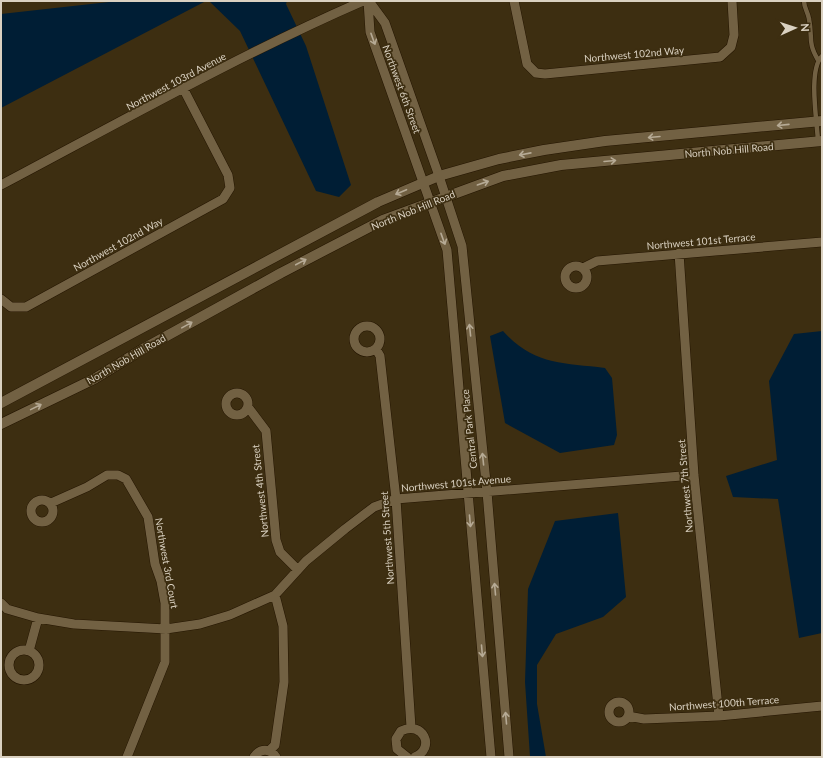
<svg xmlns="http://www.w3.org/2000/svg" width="823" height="758" font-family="Lato,sans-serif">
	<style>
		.water { fill: #001e35 }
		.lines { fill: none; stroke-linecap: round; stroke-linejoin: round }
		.lane-casing { stroke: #241500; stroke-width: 5.5 }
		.street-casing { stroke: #241500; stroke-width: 10 }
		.secondary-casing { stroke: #241500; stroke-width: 11 }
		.lane { stroke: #726143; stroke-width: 4.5 }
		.street { stroke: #726143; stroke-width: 9 }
		.secondary { stroke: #726143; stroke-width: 10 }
		.oneway { stroke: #b6aa95 }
		.labels { text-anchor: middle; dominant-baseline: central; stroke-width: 3.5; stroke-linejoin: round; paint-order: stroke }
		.street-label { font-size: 10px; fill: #dad1c1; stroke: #3d2e11 }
	</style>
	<rect width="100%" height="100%" fill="#3d2e11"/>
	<path class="water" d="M118,1H206L1,108V14Z
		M209,1H287L286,4L306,46L351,185L339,197L316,191L240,31Z
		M503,331C533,365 563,363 605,368L612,378L617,435L614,445L560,453L505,423L490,336Z
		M822,331V633L799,638L778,499L733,497L726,476L777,460L769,381L794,334Z
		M618,513L626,597L603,617L556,634L537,665V704L546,757H530L525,682L528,589L555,521Z"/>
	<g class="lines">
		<defs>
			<path id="lane" d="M804,1C804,8 808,12 809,19C813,38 807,41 818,60
				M818,141C817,121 808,70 822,56"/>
			<path id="street" d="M368,1L370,32L447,250L491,757
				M369,1L385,23L439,176L462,246L487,492L509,757
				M514,1L527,64L536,73L545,74L720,57L731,47L734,35L732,1
				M1,185C120,122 239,55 363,1
				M679,253L694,475L719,716
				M565 277a11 11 0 1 1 22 0a11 11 0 1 1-22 0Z
				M583,268L597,261L822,242
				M1,299L11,307H26L223,199L230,188L228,175L183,88
				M354 339a13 13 0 1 1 26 0a13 13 0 1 1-26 0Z
				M376,349L380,356L396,499L411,727
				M226 404a11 11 0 1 1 22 0a11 11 0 1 1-22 0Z
				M248,407L266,431L276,540L280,552L298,570
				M31 511a11 11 0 1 1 22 0a11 11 0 1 1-22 0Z
				M51,503L87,487L107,475H118L126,479L148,517L155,564L161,581L165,603V662L127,757
				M1,603L7,609L38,618L74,624L166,629L200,624L230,615L275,595L306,561L345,529L374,507L396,499L694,475
				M9 665a15 15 0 1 1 30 0a15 15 0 1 1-30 0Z
				M29,651L38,618
				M609 712a10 10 0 1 1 20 0a10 10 0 1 1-20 0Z
				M628,716L644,719L719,716L822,706
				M269,751L275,745L284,682L283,626L275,595
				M254,757C260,748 270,748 276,757
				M407,757L397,749L396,739L401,731C423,720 436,748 415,757"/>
			<path id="secondary" d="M1,403L378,202L439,176L499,159L544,150L605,141L822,121
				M1,424L94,379L143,349L281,273L383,220L503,176L561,165L822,141"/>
		</defs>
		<use href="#lane" class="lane-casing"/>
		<use href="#street" class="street-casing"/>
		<use href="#secondary" class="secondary-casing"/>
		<use href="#lane" class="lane"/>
		<use href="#street" class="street"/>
		<use href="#secondary" class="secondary"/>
	</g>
	<defs><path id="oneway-shaft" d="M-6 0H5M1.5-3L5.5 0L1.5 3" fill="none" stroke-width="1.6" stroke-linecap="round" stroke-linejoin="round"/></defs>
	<g class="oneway">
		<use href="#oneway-shaft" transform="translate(373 39) rotate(70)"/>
		<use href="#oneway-shaft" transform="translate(783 125) rotate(174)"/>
		<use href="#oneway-shaft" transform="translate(654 137) rotate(175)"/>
		<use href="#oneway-shaft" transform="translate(525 154) rotate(169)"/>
		<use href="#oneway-shaft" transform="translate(610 161) rotate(-5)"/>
		<use href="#oneway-shaft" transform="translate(483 183) rotate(-19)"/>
		<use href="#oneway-shaft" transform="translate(401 192) rotate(157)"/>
		<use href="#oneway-shaft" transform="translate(443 239) rotate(70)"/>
		<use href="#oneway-shaft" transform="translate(301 262) rotate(-28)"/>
		<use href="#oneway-shaft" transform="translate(187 325) rotate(-29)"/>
		<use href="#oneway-shaft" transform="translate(470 330) rotate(-96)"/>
		<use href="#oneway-shaft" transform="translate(36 407) rotate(-26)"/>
		<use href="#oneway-shaft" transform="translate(483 459) rotate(-96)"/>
		<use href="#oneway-shaft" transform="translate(470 521) rotate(85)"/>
		<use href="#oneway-shaft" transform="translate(495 589) rotate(-95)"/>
		<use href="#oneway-shaft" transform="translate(482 651) rotate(85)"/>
		<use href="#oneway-shaft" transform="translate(506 718) rotate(-95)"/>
	</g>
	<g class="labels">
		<g class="street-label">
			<text transform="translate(634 54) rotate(-5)">Northwest 102nd Way</text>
			<text transform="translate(176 81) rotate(-28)">Northwest 103rd Avenue</text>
			<text transform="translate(402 89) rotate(70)">Northwest 6th Street</text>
			<text transform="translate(729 150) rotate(-5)">North Nob Hill Road</text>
			<text transform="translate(413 210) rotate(-22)">North Nob Hill Road</text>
			<text transform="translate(701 241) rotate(-5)">Northwest 101st Terrace</text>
			<text transform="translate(118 244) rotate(-29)">Northwest 102nd Way</text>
			<text transform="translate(126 359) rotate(-30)">North Nob Hill Road</text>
			<text transform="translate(469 429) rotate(-96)">Central Park Place</text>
			<text transform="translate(456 483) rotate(-5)">Northwest 101st Avenue</text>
			<text transform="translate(685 486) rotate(-95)">Northwest 7th Street</text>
			<text transform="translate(260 491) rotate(-96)">Northwest 4th Street</text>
			<text transform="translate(387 538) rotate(-94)">Northwest 5th Street</text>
			<text transform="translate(167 563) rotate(80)">Northwest 3rd Court</text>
			<text transform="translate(724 703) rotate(-4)">Northwest 100th Terrace</text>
		</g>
	</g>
	<rect width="823" height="758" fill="none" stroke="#dad1c1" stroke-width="4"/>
	<g transform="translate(795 28) rotate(87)" stroke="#3d2e11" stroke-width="3" paint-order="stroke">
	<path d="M0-3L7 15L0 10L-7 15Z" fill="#dad1c1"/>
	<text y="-6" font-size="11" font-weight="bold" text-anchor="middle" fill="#dad1c1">N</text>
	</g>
</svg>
